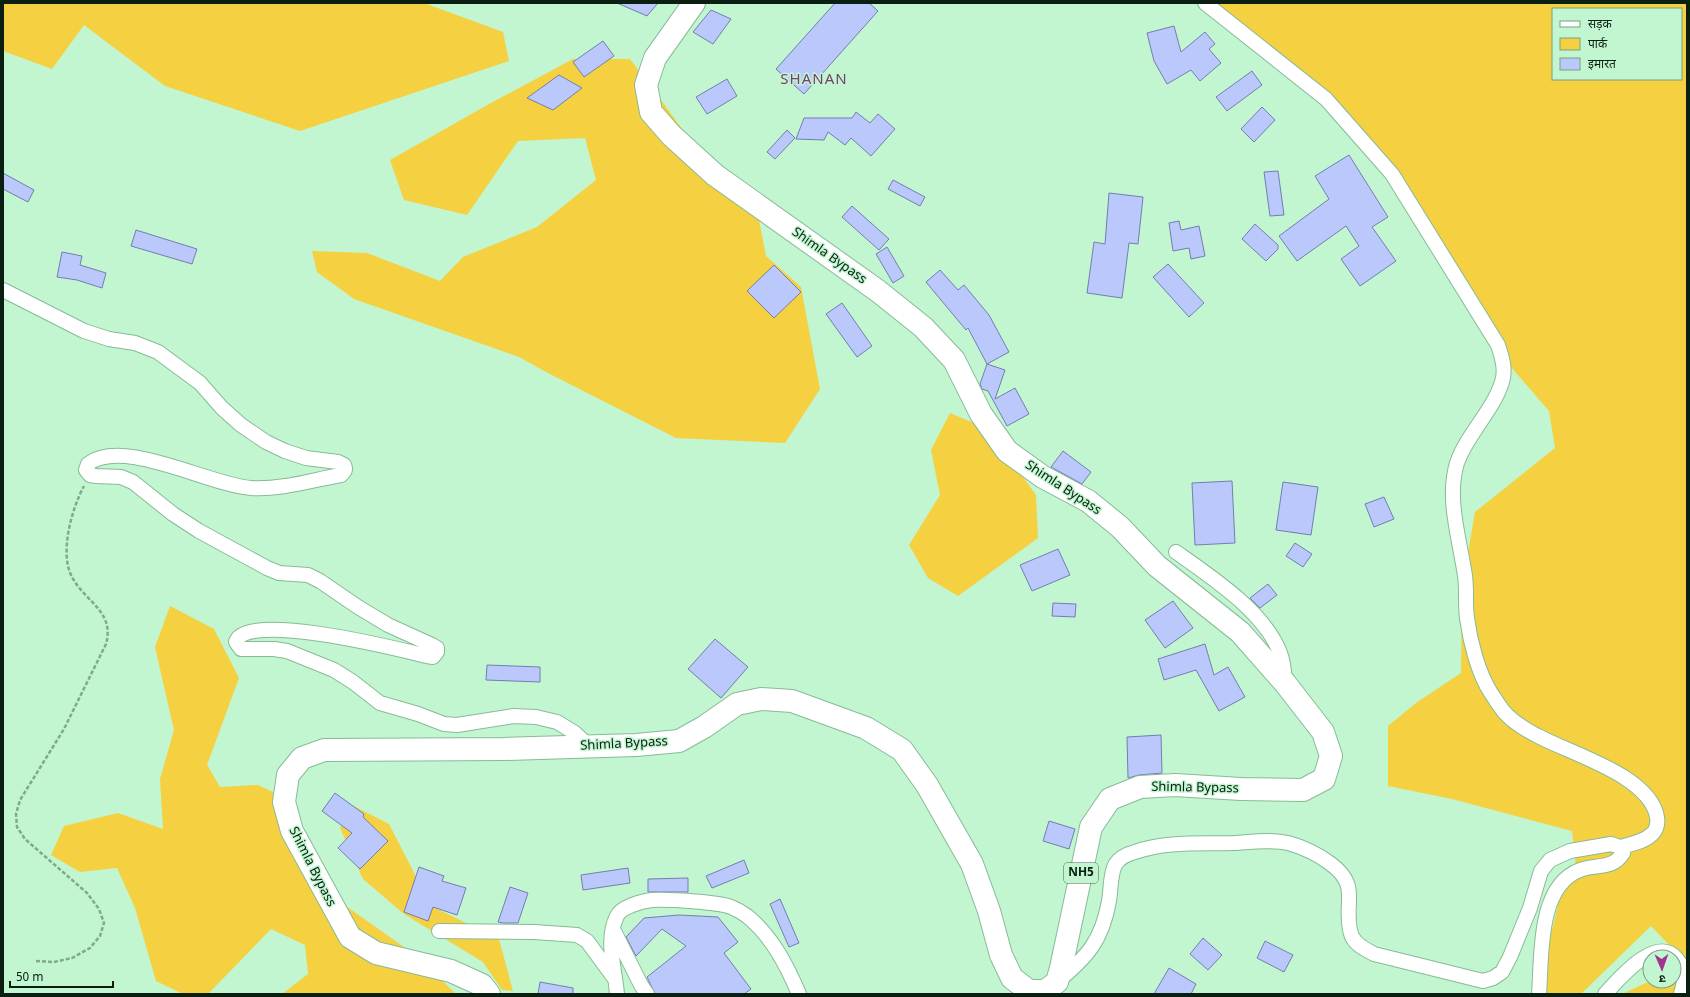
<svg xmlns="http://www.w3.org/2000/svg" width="1690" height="997" font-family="Georgia,'Noto Sans Devanagari',serif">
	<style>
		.green { fill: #f5d041; fill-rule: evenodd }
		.building { fill: #bbc8fb; stroke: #737eae }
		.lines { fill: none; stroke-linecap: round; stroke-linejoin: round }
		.minor-casing { stroke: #88ba97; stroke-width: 16 }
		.trunk-casing { stroke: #88ba97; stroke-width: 24 }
		.path { stroke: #81aa8d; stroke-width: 2.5; stroke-dasharray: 4 2; stroke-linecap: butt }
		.minor { stroke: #fff; stroke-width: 14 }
		.trunk { stroke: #fff; stroke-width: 22 }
		.labels { text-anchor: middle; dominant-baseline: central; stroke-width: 3; stroke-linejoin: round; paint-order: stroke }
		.shield { fill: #c1f6d0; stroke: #41604b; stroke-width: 1 }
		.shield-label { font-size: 12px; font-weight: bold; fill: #0a1f12 }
		.street-label { font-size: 13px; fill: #0a1f12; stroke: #c1f6d0 }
		.quarter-label { font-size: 15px; letter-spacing: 1px; fill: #78406e; stroke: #c1f6d0 }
	</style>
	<rect width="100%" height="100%" fill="#c1f6d0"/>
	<path class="green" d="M3,3H424L503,32L509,61L300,131L165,86L84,25L52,69L3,51Z
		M1213,3H1687V994H1622L1650,981H1674V957L1672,948L1651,926L1581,994H1545V960L1563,884L1576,868L1572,831L1452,799L1388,786V726L1416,703L1461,673L1462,587L1475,512L1555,448L1549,411L1498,352L1447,248L1348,112ZM1553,9H1681V79H1553Z
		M573,59H630L659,97L706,162L758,215L766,256L801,287L820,389L785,443L676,438L546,372L519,357L354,299L317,272L312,251L367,253L440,281L463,257L537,227L596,180L585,138L518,141L467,215L404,200L390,160L491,103Z
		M950,413L988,429L1036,495L1038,538L958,596L928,578L909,545L940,495L931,450Z
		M170,606L214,629L239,678L207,765L220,787L258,785L279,795L346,906L418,957L456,994H282L308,974L305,945L271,929L208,994H183L156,981L135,908L117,868L80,872L51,855L64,826L118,813L163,829L160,779L174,730L155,647Z
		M352,805L389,824L431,906L499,939L513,991L502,990L483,962L404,914L363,879L340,828Z"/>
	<path class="building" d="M617,3H658L647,16Z
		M835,3H869L878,11L804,94L776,69Z
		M711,10L731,19L713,44L693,32Z
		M1174,26L1181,52L1205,32L1215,44L1209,49L1221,63L1200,81L1191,70L1167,84L1154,61L1147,33Z
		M603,41L614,56L584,77L573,62Z
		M1252,71L1262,85L1227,111L1216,97Z
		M559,75L582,88L553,110L527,98Z
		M727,79L737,96L707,114L696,97Z
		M1262,107L1275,120L1254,142L1241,129Z
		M856,112L870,123L878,114L895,129L871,156L851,138L845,145L828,132L824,140L796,139L804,118H852Z
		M787,130L795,138L775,159L767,152Z
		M1349,155L1388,217L1372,227L1396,261L1360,286L1341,259L1359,246L1346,226L1297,261L1279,236L1329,199L1315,176Z
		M1278,171L1284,215L1270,216L1264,172Z
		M3,173L34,190L28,202L3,189Z
		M893,180L925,197L920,206L888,189Z
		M1109,193L1143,197L1138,244L1129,243L1122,298L1087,293L1094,242L1105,244Z
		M852,206L889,239L879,250L842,217Z
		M1179,221L1181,230L1199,226L1205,256L1191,259L1189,248L1173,251L1169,223Z
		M1255,224L1278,245V249L1266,261L1242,239Z
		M136,230L197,249L192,264L131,246Z
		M887,247L904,276L893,283L876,254Z
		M62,252L82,256L80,265L106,273L102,288L77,280L57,277Z
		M1168,264L1204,303L1189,317L1153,277Z
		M774,265L801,292L774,318L747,291Z
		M940,270L958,290L964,285L989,315L1009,352L987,364L968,328L966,330L926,282Z
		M842,303L872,346L857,357L826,314Z
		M987,364L1005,370L995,399L1015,388L1029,414L1007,426L988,391L982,389L980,384Z
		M1063,451L1091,472L1082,484L1051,467Z
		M1232,481L1235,543L1195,545L1192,483Z
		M1283,482L1318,487L1311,535L1276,530Z
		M1384,497L1394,519L1374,527L1365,504Z
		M1295,543L1312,554L1303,567L1286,556Z
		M1058,549L1070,575L1032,591L1020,565Z
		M1268,584L1277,595L1260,608L1250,598Z
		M1173,601L1193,628L1165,648L1145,620Z
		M1053,603L1076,604L1075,617L1052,616Z
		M715,639L748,667L721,698L688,669Z
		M1205,644L1214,675L1228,667L1245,697L1219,711L1196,670L1164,680L1158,659Z
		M487,665L540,667V682L486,680Z
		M1161,735L1162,773L1139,775L1128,778L1127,737Z
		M335,793L364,814L363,817L388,841L360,869L338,848L352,833L322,811Z
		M1049,821L1075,829L1069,849L1043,841Z
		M744,860L749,873L712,888L706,876Z
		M419,867L444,876L442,881L466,888L457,915L433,907L428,921L404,912Z
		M628,868L630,883L583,890L581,875Z
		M688,878V892H648V879Z
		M510,887L528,893L518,923H503L498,922Z
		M780,899L799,943L789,947L770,904Z
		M679,915L718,917L738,942L724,953L751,989L744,994H655L647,977L686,946L662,929L636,956L626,937L644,918Z
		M1203,938L1222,955L1208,970L1190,954Z
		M1265,941L1293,955L1284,972L1257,958Z
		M1169,968L1196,984L1191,994H1154Z
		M540,982L573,988V994H538Z"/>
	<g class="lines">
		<defs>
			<path id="minor" d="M1205,3L1326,99L1392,174L1498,345C1502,357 1506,370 1502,382C1493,411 1467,434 1457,463C1446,499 1460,540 1465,576C1467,590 1465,604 1467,618C1470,641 1478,673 1491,693C1496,700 1501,710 1508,716C1515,723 1531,733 1540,737C1572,754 1650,776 1657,817C1658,822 1657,830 1652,834C1644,842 1631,844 1620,847
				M3,290L84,331L109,339L135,343L158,352L200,383L222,408L241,425L266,442L285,451L306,458L338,462L344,465C346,469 346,471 341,475C312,480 281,490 251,488C209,485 123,437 88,464L86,470L90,475L96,476L121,477L133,482L173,514L199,531L267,568L279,573L308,575L320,581L358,607L388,625L432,645L437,648V652L433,657L427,656C402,650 245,610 236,642L241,649H274L287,651L334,670L353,682L380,703L418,714L444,724L457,725L514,716L536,717L557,722L575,733L590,747
				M1176,552C1210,576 1265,612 1280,653C1284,662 1284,673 1285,683
				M613,929L641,985L647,994
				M439,931L534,932L577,935L587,941L615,979
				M1057,982C1087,957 1102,941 1109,901C1111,890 1110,875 1115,865C1119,858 1127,854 1135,852C1165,841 1201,844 1234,843C1251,842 1271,839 1288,843C1303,847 1319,855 1331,864C1360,886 1344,901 1350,930C1351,932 1351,936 1353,938C1357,946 1367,950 1374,954L1483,981L1493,978L1502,972L1510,957L1530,908L1541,871L1550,860L1570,851L1611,844L1620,847L1623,853C1613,870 1595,864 1580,870C1537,886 1542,957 1539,994
				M617,994C615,969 605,940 617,916C621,907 642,901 652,900C667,899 718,902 731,907C736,909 743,913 747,916C772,936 787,966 799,994
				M1605,994C1619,979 1656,934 1677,959C1687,971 1685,980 1681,994"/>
			<path id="trunk" d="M489,994L482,985L451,971L376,953L350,937L292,831L284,802L288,775L302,758L324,750L504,749L636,745L679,741L704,727L737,704L761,699L792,701L866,728L902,750L927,785L972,864L989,911L1001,955L1012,978L1029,991H1045L1057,982L1061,968L1091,827L1110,799L1140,787L1175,785L1241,789L1303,790L1324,779L1331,756L1323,732L1285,683L1240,632L1157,566L1120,527L1088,501L1043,477L1007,451L981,414L954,360L923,327L878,291L715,175L671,135L651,112L646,85L655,58L694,3"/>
		</defs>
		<use href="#minor" class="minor-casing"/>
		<use href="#trunk" class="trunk-casing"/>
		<path class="path" d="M36,961L54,962L72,958L90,948L100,936L104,923L99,909L87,893L25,839L17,827L16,814L20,800L64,729L106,644C115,611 85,602 72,577C59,553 72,508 84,486"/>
		<use href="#minor" class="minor"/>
		<use href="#trunk" class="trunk"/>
	</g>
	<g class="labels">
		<rect class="shield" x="1064" y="863" width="34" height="20" rx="3"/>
		<g class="shield-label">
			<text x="1081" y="873">NH5</text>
		</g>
		<g class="street-label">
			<text transform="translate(829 256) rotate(35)">Shimla Bypass</text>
			<text transform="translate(1063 488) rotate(33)">Shimla Bypass</text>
			<text transform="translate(624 744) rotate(-3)">Shimla Bypass</text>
			<text transform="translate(1195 788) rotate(1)">Shimla Bypass</text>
			<text transform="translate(312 867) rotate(63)">Shimla Bypass</text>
		</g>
		<g class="quarter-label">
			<text x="814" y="80">SHANAN</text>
		</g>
	</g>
	<rect width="1690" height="997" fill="none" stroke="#0a1f12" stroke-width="8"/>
	<rect x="1552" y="8" width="130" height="72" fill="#c1f6d0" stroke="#78a084"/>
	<rect x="1560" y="21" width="20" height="6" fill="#ffffff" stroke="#78a084"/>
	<text x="1588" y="28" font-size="12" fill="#0a1f12">सड़क</text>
	<rect x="1560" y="38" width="20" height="12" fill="#f5d041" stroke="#78a084"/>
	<text x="1588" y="48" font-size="12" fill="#0a1f12">पार्क</text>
	<rect x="1560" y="58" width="20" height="12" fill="#bbc8fb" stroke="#78a084"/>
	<text x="1588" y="68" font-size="12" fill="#0a1f12">इमारत</text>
	<g transform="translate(1662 969) rotate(178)"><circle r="19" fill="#c1f6d0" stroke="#78a084"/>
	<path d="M0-3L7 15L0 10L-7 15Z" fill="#a13392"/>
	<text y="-6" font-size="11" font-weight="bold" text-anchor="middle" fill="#0a1f12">उ</text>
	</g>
	<path d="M10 981v6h103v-6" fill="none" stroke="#0a1f12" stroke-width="2"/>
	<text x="16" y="981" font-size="12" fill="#0a1f12" stroke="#c1f6d0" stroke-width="3" paint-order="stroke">50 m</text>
</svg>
